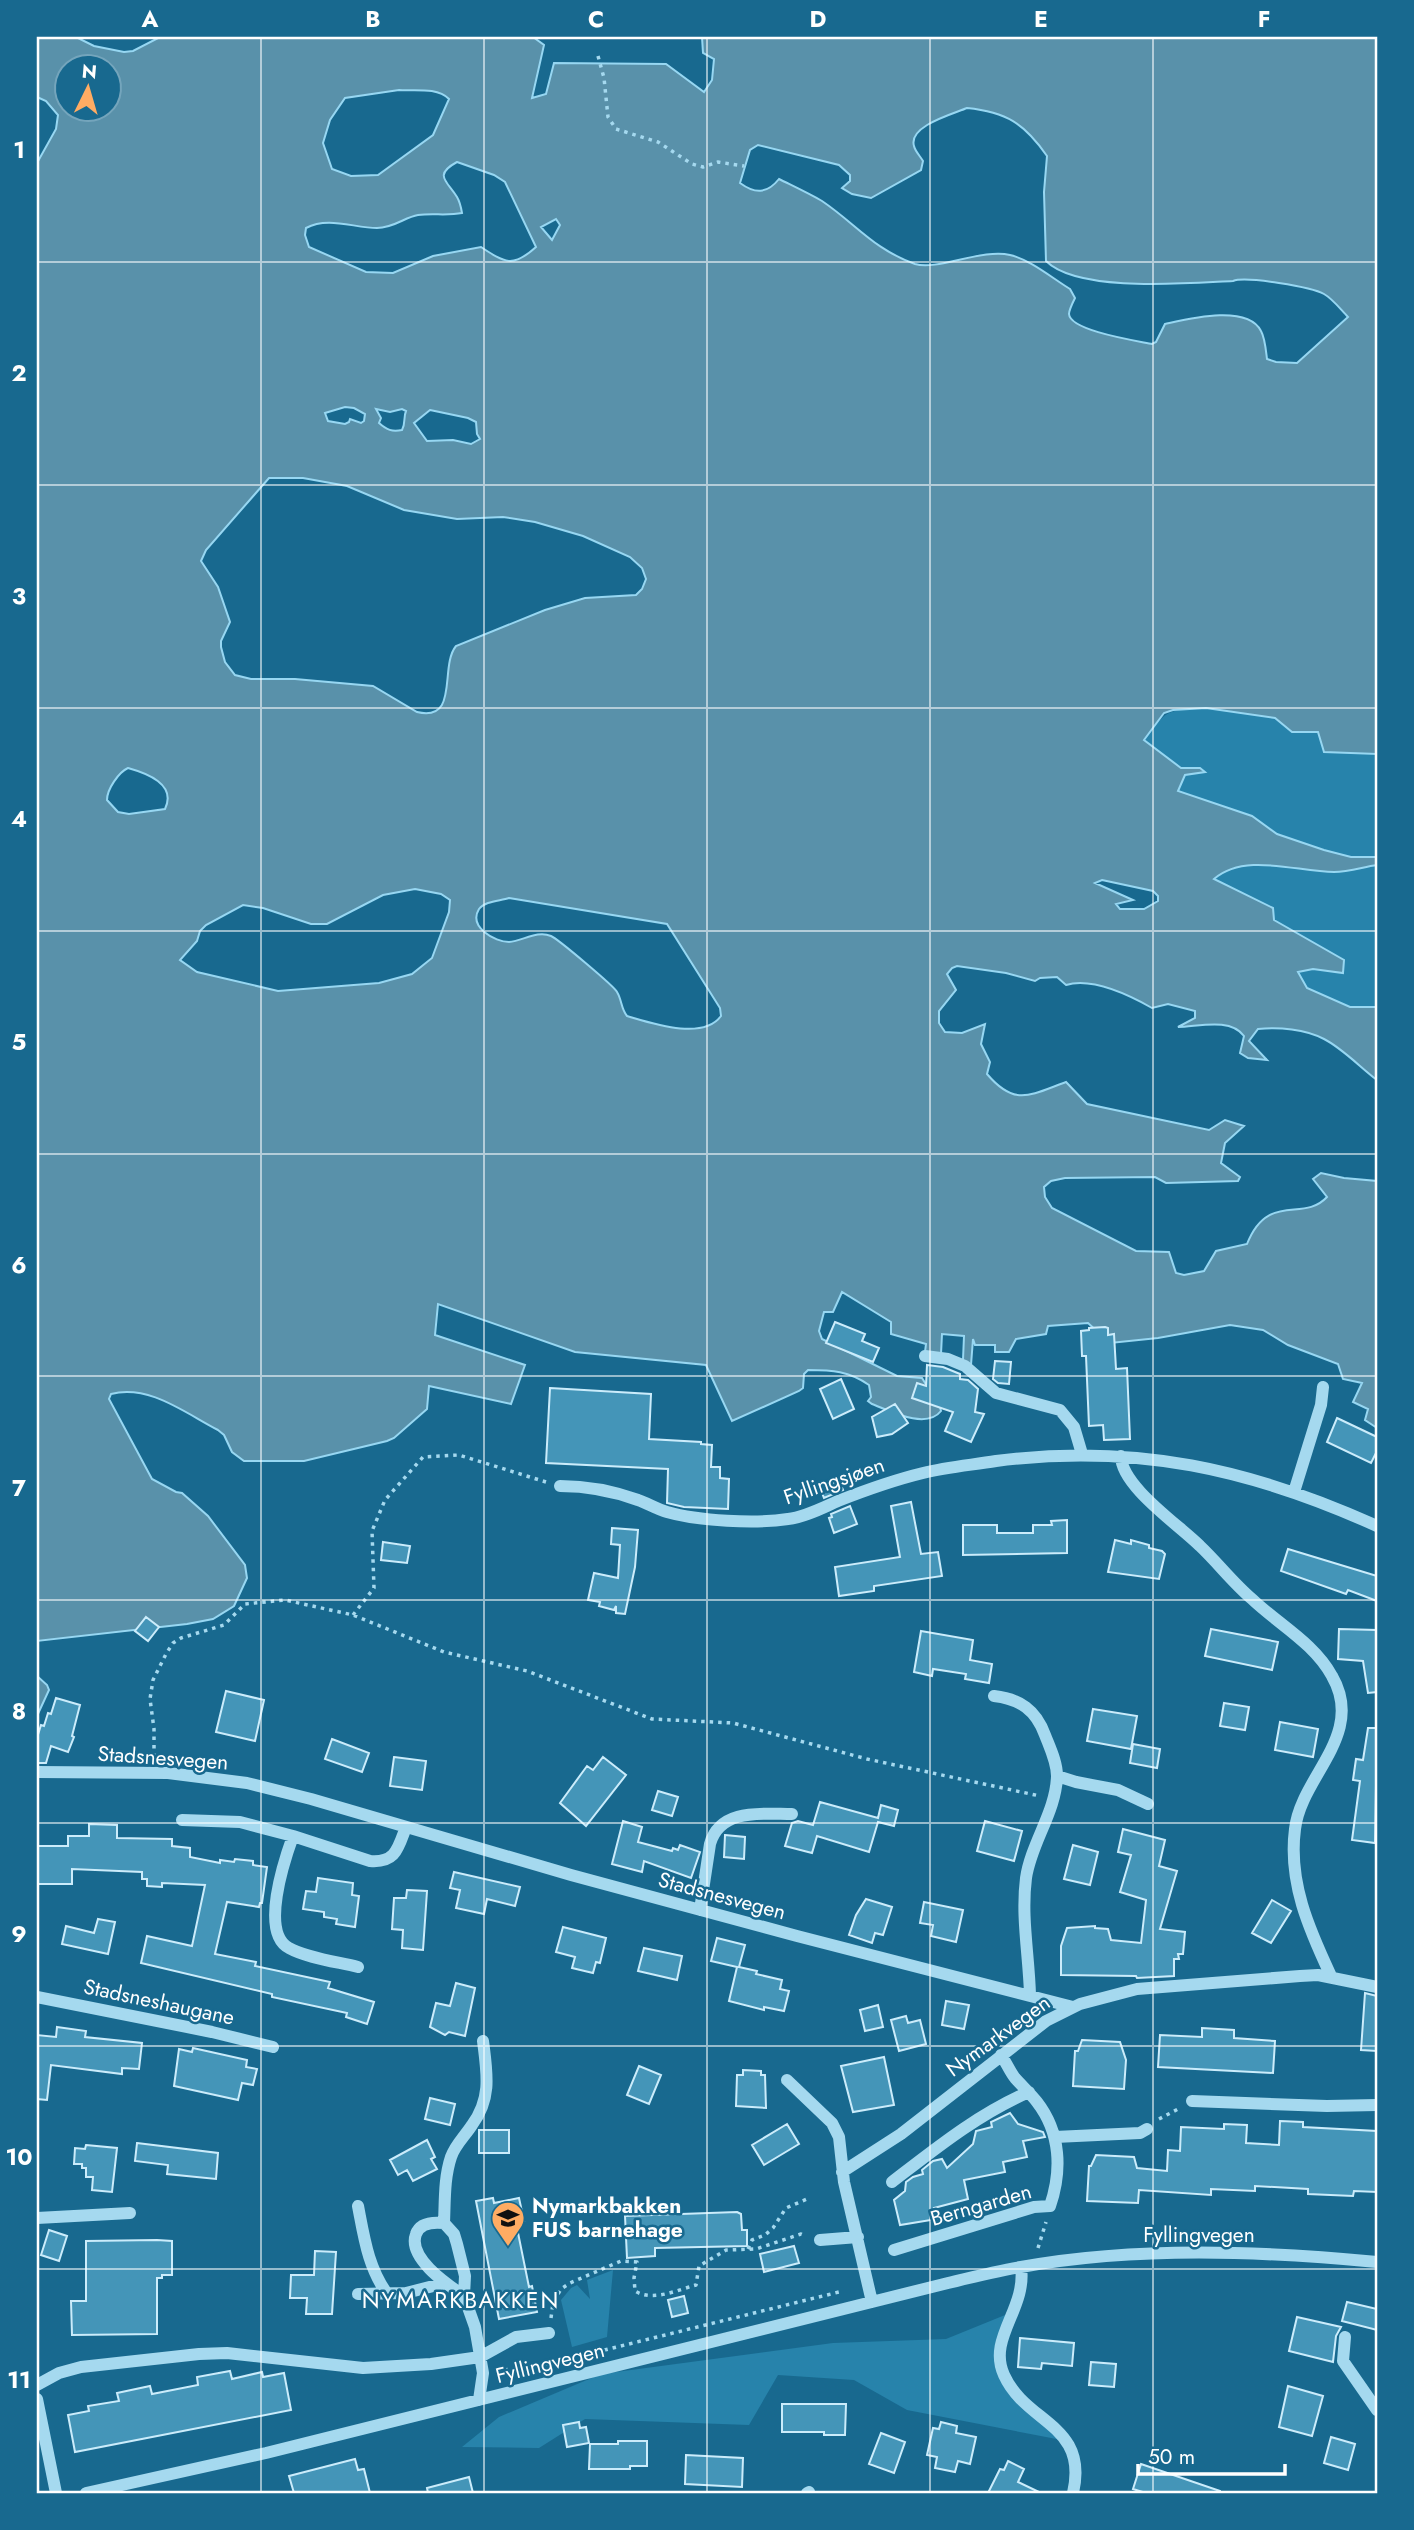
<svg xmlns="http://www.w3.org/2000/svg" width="1414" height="2530" font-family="Jost,sans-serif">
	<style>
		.green { fill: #2783ab }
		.water { fill: #5991aa; stroke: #97d7f2; stroke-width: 2; fill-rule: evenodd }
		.building { fill: #4495b8; stroke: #cbecfb; stroke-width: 2 }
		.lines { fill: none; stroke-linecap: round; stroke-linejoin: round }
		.path { stroke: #a5d9ef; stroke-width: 3.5; stroke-dasharray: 3.5 5; stroke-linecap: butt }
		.minor { stroke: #a5d9ef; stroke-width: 12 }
		.grid { fill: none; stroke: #fff; stroke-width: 2; stroke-opacity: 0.55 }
		.labels { text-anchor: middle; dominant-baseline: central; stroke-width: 5; stroke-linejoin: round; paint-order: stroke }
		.street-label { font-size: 21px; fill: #fff; stroke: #18698f }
		.poi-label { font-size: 21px; font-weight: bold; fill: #fff; stroke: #18698f; text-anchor: start }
		.neighbourhood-label { font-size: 23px; letter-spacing: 2px; fill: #fff; stroke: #18698f }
		.neatline { fill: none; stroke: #fff; stroke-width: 2.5 }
		.grid-label { font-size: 23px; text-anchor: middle; font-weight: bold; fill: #fff }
	</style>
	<rect width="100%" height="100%" fill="#18698f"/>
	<path class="green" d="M1206,708L1275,718L1292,732H1318L1377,754V857H1351L1324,850L1277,834L1252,816L1177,791L1185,775L1204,771L1200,768H1182L1144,740C1169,708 1165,711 1206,708Z
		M1377,865V1007H1350L1307,988L1298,972L1313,969L1342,973L1343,960L1274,920L1213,880C1245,852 1296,872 1334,872C1348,872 1363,867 1377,865Z
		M613,2270L607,2337L572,2347L561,2300L571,2288L577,2285L590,2299L587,2280Z
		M1010,2313L997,2341L1014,2388L1072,2442L907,2410L854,2380L778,2375L749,2425L585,2419L539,2448L462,2447L499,2417L601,2374L833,2343L946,2339Z"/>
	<path class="water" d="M37,37H76L94,46L124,52L133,51L160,37H533L544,45L532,98L546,94L554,63L666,64L704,92L712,80L714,59L703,53L702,37H1377V754L1324,752L1318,732H1292L1275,718L1206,708L1173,710L1164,713L1144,740L1181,768H1200L1205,772L1185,775L1178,791L1252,816L1277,834L1324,850L1351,857H1377V865C1363,867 1349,872 1334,872C1297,872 1245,852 1214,879L1273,908L1274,920L1344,960L1343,973L1313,969L1298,972L1307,988L1350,1007H1377V1080C1361,1068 1342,1048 1324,1039C1305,1029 1279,1027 1258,1029L1249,1041L1267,1060L1248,1058L1240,1053L1244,1036C1230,1017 1197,1027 1178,1027L1195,1018V1011L1168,1004L1152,1008C1129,995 1093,977 1066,985L1057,977L1040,978L1035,981L1006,973L957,966L952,968L947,974L956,990L939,1011V1023L945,1032L962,1033L985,1024L981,1044L990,1062L987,1074C1015,1107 1030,1095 1066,1082L1087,1104L1209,1130L1225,1120L1244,1126L1225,1143L1221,1163L1240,1177L1238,1181L1166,1183L1155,1177L1065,1178L1051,1181L1044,1187L1045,1197L1052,1208L1136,1251L1169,1252L1176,1273L1184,1275L1204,1271L1216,1251L1247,1244C1268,1191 1303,1223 1327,1197L1313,1179L1321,1173L1344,1178L1377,1181V1428L1365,1420L1368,1409L1353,1402L1362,1383L1343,1379L1338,1364L1288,1345L1263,1330L1230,1325L1158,1338L1110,1343L1088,1323L1048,1326L1046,1334L1016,1339L1009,1352H995V1345H975L973,1339L971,1365L963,1360L964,1336L942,1334L941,1354L925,1352L926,1344L891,1334V1322L842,1292L833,1312H824L819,1331L822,1339L897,1376L922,1378L940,1407L941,1411C926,1430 890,1411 872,1404L868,1401L871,1397L869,1385C849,1371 832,1370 808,1370L804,1374L803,1388L799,1391L732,1421L706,1365L575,1352L438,1304L435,1335L525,1365L511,1404L429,1386L427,1409L394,1438L387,1441L304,1461H244L232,1452L224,1435L218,1430C185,1413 149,1384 111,1394L109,1399L152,1479L176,1492L182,1493L208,1516L245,1565L247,1578L234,1606L213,1619L187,1624L37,1641V163L56,129L58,115L46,101L37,97ZM66,66H108V108H66ZM399,90C415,91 437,87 449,99L433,135L378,175L351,176L332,169L323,143L330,120L345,98ZM967,108C1006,112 1024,123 1047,156L1044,192L1046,261C1078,293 1189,283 1233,281C1246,276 1312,287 1324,294C1333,299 1341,310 1348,317L1297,363L1276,362L1267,359C1266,351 1265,338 1261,331C1247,304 1188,319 1165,324L1156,342L1152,344C1138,341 1070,331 1069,314C1069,310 1073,302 1075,298L1070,289C1052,278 1031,260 1010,255C983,248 937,271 915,264C873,249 856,224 822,201C808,193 793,186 779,179C767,194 755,194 740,183L750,150L758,145L839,165L850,175V181L842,188L852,194L871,198L921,170L923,161C920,156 915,151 914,146C908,126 953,114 967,108ZM457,162L494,175L505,182L536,247C513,268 505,263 481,247L433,256L393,273L366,272L309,247L305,235L306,228C328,216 354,228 377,228C394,228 405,217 418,215C433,213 447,216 462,213C461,207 460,202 457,197C447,181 433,175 457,162ZM556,219L560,225L552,240L541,227ZM345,407L354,408L365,414L364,421L361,423L350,419L349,422L345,424L328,421L325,413ZM376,409L390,412L402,409L406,411C403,418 406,423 402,430C392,432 387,430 379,423L381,418ZM430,410L468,418L476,422L477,434L480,439L471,444L453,440L427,441L414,423ZM269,478H303L347,486L404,510L457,519L503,517L535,522L583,536L630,557L642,568L646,579L642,589L636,595L585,598L545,610L456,646C439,667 460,722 417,712L373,686L295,679H251L235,675L225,662L221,647V641L230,622L218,587L201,561L206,550ZM128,768C146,773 177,784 165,809L129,814L118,812L107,800C107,789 119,772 128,768ZM1102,880L1153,891L1158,896V901L1144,909H1120L1116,904L1133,900L1095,883ZM415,889L441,894L450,900L449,912L432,958L412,974L379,983L278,991L197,972L180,960L197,941L200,931L206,925L243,905L263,908L311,924H327L383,895ZM509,898L667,924L720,1008L721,1016C703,1041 651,1023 627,1016C621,1009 622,1000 617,992C615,987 558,939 551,936C537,930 523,941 509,942C495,942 468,927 479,909C485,901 500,901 509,898Z
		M37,1676L47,1685L49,1690L37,1716Z"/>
	<path class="building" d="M835,1322L865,1334L862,1341L879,1348L873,1362L826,1343Z
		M1105,1327L1108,1328V1335L1114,1334L1116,1369L1127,1368L1130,1439L1104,1440L1103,1425L1089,1426L1086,1356H1082L1081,1331L1089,1330V1328Z
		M995,1361L1011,1362L1009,1384L998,1383L993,1379Z
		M927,1365L943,1367L960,1374V1379L968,1380L978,1389L975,1412L984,1414L971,1442L945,1431L953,1412L912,1398L917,1383L926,1386Z
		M841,1379L854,1409L833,1419L820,1389Z
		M550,1388L651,1394L649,1439L701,1442V1444L712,1445L711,1467H720V1478L729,1479L728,1509L684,1507L667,1503L668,1469L546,1463Z
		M895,1404L908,1423L892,1434L877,1437L872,1417Z
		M1337,1418L1377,1437V1451L1371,1463L1327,1442Z
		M839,1480L843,1490L824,1498L820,1488Z
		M911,1502L921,1554L938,1552L942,1576L874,1586V1591L839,1596L835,1567L900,1557L891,1506Z
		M850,1506L857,1524L834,1533L829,1518L832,1517L831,1514Z
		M1067,1520V1553L963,1555V1525H997V1533H1033V1525H1052L1051,1521Z
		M612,1528L638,1530L635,1567L625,1614L616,1613V1606L614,1610L599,1606L600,1602L588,1600L594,1573L618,1578L620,1545L611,1544Z
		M1115,1540L1131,1544V1540L1149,1545V1548L1162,1551L1165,1554L1159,1579L1108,1572Z
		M383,1542L410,1546L407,1563L381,1560Z
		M1288,1549L1377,1576V1601L1348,1590L1346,1594L1281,1571Z
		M146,1617L159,1627L148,1641L135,1631Z
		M1211,1629L1278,1642L1272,1670L1205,1656Z
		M1339,1629L1377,1630V1692L1368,1693L1363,1661L1338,1659Z
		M921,1631L973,1640L970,1660L992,1664L989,1683L965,1679L966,1674L933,1669L932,1676L914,1672Z
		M226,1691L264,1700L255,1741L216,1732Z
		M56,1698L80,1705L72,1736L74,1737L68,1752L51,1746L46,1763H37V1738L41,1725L44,1726L48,1713L51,1714Z
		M1224,1703L1249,1707L1245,1730L1220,1726Z
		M1093,1709L1137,1716L1131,1749L1087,1741Z
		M1280,1722L1318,1729L1313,1757L1275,1750Z
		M1368,1728H1377L1375,1843L1352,1840L1360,1781L1353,1780L1356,1759L1363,1760Z
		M332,1739L369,1753L362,1772L325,1759Z
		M1133,1744L1160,1749L1157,1768L1130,1763Z
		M394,1757L426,1761L422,1790L390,1786Z
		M603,1757L626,1775L586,1826L560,1803L587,1766L593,1770Z
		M658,1791L678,1797L672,1816L652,1810Z
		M820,1802L878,1818L881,1805L898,1810L894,1826L878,1822L869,1852L817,1836L812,1853L785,1846L792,1823L798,1821L813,1825Z
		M623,1821L642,1827L638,1842L672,1851L673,1848L678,1850L680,1845L700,1852L691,1878L644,1861L642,1872L612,1864Z
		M985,1821L1022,1831L1014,1861L977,1851Z
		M89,1824L117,1825V1838L172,1839V1846L190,1848V1857L220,1863V1860L234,1862L235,1859L253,1861V1865L267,1867L262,1903H260L259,1907L227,1902L215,1954L256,1962L255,1966L330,1982L328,1988L374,2002L367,2024L346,2017L347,2013L272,1997V1994L141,1963L147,1936L192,1946L205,1885L162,1883V1887L147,1886V1879H142V1872L72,1869V1884H37V1846H68V1836H89Z
		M1123,1829L1165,1840L1159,1866L1177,1871L1160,1929L1185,1932L1183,1954H1178L1179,1959H1174V1976L1137,1978L1136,1976L1061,1975V1946L1067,1928L1095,1926V1928L1108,1929L1111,1940L1141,1943L1146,1900L1120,1892L1131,1855L1118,1852Z
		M725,1835L745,1837L744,1859L724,1857Z
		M1073,1845L1098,1852L1090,1885L1064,1879Z
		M454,1872L520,1887L515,1906L487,1899L484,1914L456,1908L460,1890L450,1888Z
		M318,1878L353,1883L352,1895L359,1896L355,1927L336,1924L337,1919L324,1917V1912L303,1909L306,1891L316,1892Z
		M407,1890L427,1891L423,1950L402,1948L403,1930L392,1929L394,1898H406Z
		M866,1899L892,1907L883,1935L875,1933L872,1943L849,1935L856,1915Z
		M1272,1900L1291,1911L1271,1943L1252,1933Z
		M924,1902L963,1910L956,1942L931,1936L933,1925L920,1923Z
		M98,1919L115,1922L108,1954L62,1944L66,1926L94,1933Z
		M563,1927L606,1938L600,1963L596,1962L593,1973L572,1968L575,1957L556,1952Z
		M717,1938L745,1945L739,1967L757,1971L756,1974L782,1980L780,1989L789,1991L784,2011L764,2007V2010L729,2001L737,1967L711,1961Z
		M644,1948L682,1956L677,1980L638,1971Z
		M456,1983L475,1988L465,2036L449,2032L445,2035L430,2027L436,2003L450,2006Z
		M1365,1993L1377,1996V2051L1361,2050Z
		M946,2001L969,2005L964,2029L942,2025Z
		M878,2005L883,2027L865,2031L860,2010Z
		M906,2016L908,2023L920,2020L926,2044L899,2051L891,2020Z
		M57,2027L86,2031L85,2037L142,2043L139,2069L122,2068V2074L51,2065L47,2100L37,2099V2035L56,2037Z
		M1202,2028L1234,2030V2038L1275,2041L1273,2073L1158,2067L1160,2035L1202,2037Z
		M1082,2040L1120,2042L1126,2060L1124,2089L1073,2086L1075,2051H1078Z
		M193,2048L247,2060L246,2067L257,2069L253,2085L242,2083L238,2100L174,2086L179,2049L192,2052Z
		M884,2057L894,2105L853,2112L841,2066Z
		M639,2066L661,2075L649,2104L627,2095Z
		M743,2070L761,2071V2075H765L766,2108L736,2106L737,2075H743Z
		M430,2098L455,2104L450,2125L425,2119Z
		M1010,2113L1018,2124L1043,2132L1045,2137L1023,2141L1027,2157L1003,2162L1005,2172L964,2180L968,2199L934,2208L937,2219L900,2225L894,2200L905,2191L906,2182L913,2177L923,2174L922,2170L933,2161L942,2159L947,2168L973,2144L976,2131L992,2127L991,2122Z
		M1280,2121L1303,2122V2127L1377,2131V2192L1354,2191L1353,2196L1308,2194V2189L1255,2186V2191L1211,2189V2195L1139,2190L1138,2203L1087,2201L1089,2166H1091L1096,2155L1134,2157L1137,2168L1167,2171L1168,2150L1180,2151L1181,2127L1224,2129V2124L1247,2125L1246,2143L1279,2145Z
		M787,2124L799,2144L764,2165L752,2145Z
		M479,2130H509V2153H479Z
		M427,2140L435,2157L431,2159L437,2169L413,2181L407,2170L398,2175L390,2160Z
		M137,2143L218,2153L216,2179L167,2174L168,2165L135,2161Z
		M86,2145L117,2148L112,2192L92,2190L93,2177H86V2168H82V2164H74L75,2148L85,2149Z
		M493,2198L494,2203L519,2198L524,2221L516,2223L529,2287L532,2286L537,2312L499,2319L476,2201Z
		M737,2212L741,2214L742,2230H747V2246L655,2248V2256L627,2258L625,2216Z
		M49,2230L67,2236L59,2261L41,2255Z
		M157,2240L172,2241V2275H162V2278H157V2334L72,2335L71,2301H86V2241Z
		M794,2246L799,2263L764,2272L760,2254Z
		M315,2251L336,2252L332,2314H306L307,2298H290L291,2275H314Z
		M684,2296L688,2313L672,2317L668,2300Z
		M1347,2302L1377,2309V2330L1342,2321Z
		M1297,2317L1341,2327L1336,2336L1333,2362L1289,2351Z
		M1020,2338L1074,2343L1072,2366L1042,2363L1041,2369L1018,2367Z
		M1091,2362L1116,2364L1114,2387L1089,2385Z
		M230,2371L232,2379L262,2372L263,2377L284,2373L291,2410L75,2452L68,2415L89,2411L88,2406L119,2401L117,2393L150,2386L152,2394L198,2385L197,2377Z
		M1288,2386L1323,2396L1312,2436L1279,2427Z
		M782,2404H846L845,2435H824V2432H782Z
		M579,2422L580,2428L586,2427L589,2443L567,2447L563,2425Z
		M941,2422L957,2426L956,2433L976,2437L970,2464L958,2461L955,2472L935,2468L937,2457L927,2455L933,2428L939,2429Z
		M881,2433L905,2442L894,2473L869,2464Z
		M1331,2437L1355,2444L1348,2470L1324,2463Z
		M618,2441H647V2466H630V2469H589L590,2444H618Z
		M686,2455L743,2458L742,2487L685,2484Z
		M355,2459L358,2470L364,2469L370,2493H294L289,2476Z
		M1008,2461L1024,2469L1018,2482L1041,2493H988L1000,2469L1004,2470Z
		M1141,2464L1220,2491V2493H1146L1133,2489Z
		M469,2477L473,2493H428L427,2488Z"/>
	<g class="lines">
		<path class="path" d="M598,56L604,78L608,117L616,129L658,142L692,164L703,167L718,162L744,166
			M353,1615L374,1588L372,1531L385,1500L423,1457L459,1455L546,1482
			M154,1757V1729L150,1699L153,1680L166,1654L173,1643L181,1638L224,1625L245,1604L285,1600L353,1615L444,1652L527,1671L652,1719L733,1723L867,1759L1040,1796
			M1159,2119L1180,2108
			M1038,2248L1046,2222
			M748,2249L752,2240L765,2235L773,2228L786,2208L807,2199
			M551,2318L553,2303L561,2289L570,2283L621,2261L637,2262L634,2278L635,2291C653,2302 677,2290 696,2285L699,2266L726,2250L756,2249L801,2234L805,2236
			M496,2371L548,2364L843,2291"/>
		<path class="minor" d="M925,1356L948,1359L965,1366L996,1393L1060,1410L1074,1427L1082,1454
			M1121,1456C1121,1486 1179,1525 1200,1546C1218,1563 1233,1583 1252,1599C1278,1624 1314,1643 1332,1676C1366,1735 1301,1776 1295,1829C1288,1882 1309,1929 1331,1976
			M560,1486C585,1486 613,1491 638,1500C647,1503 657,1509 667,1512C698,1521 756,1524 788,1519C805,1517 822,1508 838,1501C866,1490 894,1480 923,1473C947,1467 972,1465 996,1461C1135,1443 1251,1469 1377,1526
			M1294,1492L1321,1405L1323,1387
			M994,1696C1020,1699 1036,1710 1045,1735C1050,1748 1057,1762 1057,1776C1056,1812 1031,1843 1026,1878C1021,1917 1029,1956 1030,1995
			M37,1772L168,1773L247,1783L311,1799L571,1875L797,1936L1073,2007
			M1057,1776L1076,1782L1118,1790L1148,1804
			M182,1820L240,1822L293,1836L370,1861C396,1863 398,1848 406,1827
			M293,1836C284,1861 260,1933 289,1948C307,1958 338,1962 358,1967
			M700,1910L710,1844C720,1808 762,1814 792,1814
			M37,1997L212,2032L273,2047
			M787,2080L832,2123L839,2137L844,2182L872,2302
			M1192,2101L1327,2106L1377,2105
			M1055,2137L1140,2133L1147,2129
			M842,2172L901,2134L1046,2021L1080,2004L1137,1989L1300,1976L1318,1975L1377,1987
			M892,2182C935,2149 978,2114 1029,2092
			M358,2206C364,2237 368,2268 388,2295
			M37,2218L130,2213
			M444,2223C445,2201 444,2178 451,2157C455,2145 465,2136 472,2125C492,2098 487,2073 483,2041
			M820,2240L858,2237
			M894,2250L1034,2207L1050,2206C1062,2171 1061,2133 1037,2102C1031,2094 1022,2086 1015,2078C1010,2072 1006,2062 1001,2055
			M1021,2267C1027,2309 987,2338 1004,2375C1026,2424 1089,2424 1073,2493
			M358,2294L406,2293L445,2283
			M464,2296C448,2285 407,2258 416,2234C420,2222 434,2222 444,2223L454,2234L457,2244L465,2276L464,2296L475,2327L483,2373L479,2400
			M1345,2337L1343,2361L1377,2410
			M37,2385L59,2373L81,2367L199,2354L227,2353L363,2368L431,2364L480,2357L516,2337L549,2333
			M37,2399L56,2493
			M86,2493L266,2453L948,2283C973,2277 997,2271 1021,2267C1138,2246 1260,2251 1377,2262
			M807,2493L809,2492"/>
	</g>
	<path class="grid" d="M261,37V2493M484,37V2493M707,37V2493M930,37V2493M1153,37V2493M37,262H1377M37,485H1377M37,708H1377M37,931H1377M37,1154H1377M37,1376H1377M37,1600H1377M37,1823H1377M37,2046H1377M37,2269H1377"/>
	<defs>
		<symbol id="school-pin" viewBox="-11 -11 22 30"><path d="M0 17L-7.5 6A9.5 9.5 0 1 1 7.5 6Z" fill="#ffac63" stroke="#18698f"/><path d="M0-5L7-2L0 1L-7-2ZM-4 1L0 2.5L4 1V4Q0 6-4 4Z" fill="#111"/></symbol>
	</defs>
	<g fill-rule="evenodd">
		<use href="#school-pin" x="489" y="2199" width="38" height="52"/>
	</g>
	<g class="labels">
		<g class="street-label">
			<text transform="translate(834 1481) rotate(-19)">Fyllingsjøen</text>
			<text transform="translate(163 1758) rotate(4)">Stadsnesvegen</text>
			<text transform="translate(722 1896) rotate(15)">Stadsnesvegen</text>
			<text transform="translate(159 2002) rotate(12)">Stadsneshaugane</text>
			<text transform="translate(998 2036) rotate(-36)">Nymarkvegen</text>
			<text transform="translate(981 2205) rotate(-16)">Berngarden</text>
			<text x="1199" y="2235">Fyllingvegen</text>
			<text transform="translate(550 2363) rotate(-14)">Fyllingvegen</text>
		</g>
		<g class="poi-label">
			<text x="532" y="2206">Nymarkbakken<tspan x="532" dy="24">FUS barnehage</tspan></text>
		</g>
		<g class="neighbourhood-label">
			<text x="461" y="2300">NYMARKBAKKEN</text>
		</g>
	</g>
	<rect width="1414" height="2530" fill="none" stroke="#18698f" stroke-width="77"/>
	<g transform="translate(88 88) rotate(5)"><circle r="33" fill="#18698f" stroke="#74a5bc" stroke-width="2"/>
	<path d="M0-5L12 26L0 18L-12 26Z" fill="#ffac63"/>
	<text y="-10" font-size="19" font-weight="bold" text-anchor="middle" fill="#ffffff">N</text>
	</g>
	<path d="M1138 2464v10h147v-10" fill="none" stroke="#ffffff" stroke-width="3.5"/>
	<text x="1148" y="2464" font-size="21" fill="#ffffff" stroke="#18698f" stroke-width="5" paint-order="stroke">50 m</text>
	<rect x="38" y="38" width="1338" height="2454" class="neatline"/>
	<g class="grid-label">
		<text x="150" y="27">A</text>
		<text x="373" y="27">B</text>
		<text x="596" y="27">C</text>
		<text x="818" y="27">D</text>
		<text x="1041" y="27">E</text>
		<text x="1264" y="27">F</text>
		<text x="19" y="158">1</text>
		<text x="19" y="381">2</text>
		<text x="19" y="604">3</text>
		<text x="19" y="827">4</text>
		<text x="19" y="1050">5</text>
		<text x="19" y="1273">6</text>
		<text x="19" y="1496">7</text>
		<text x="19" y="1719">8</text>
		<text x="19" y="1942">9</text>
		<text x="19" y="2165">10</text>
		<text x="19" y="2388">11</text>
	</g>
</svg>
